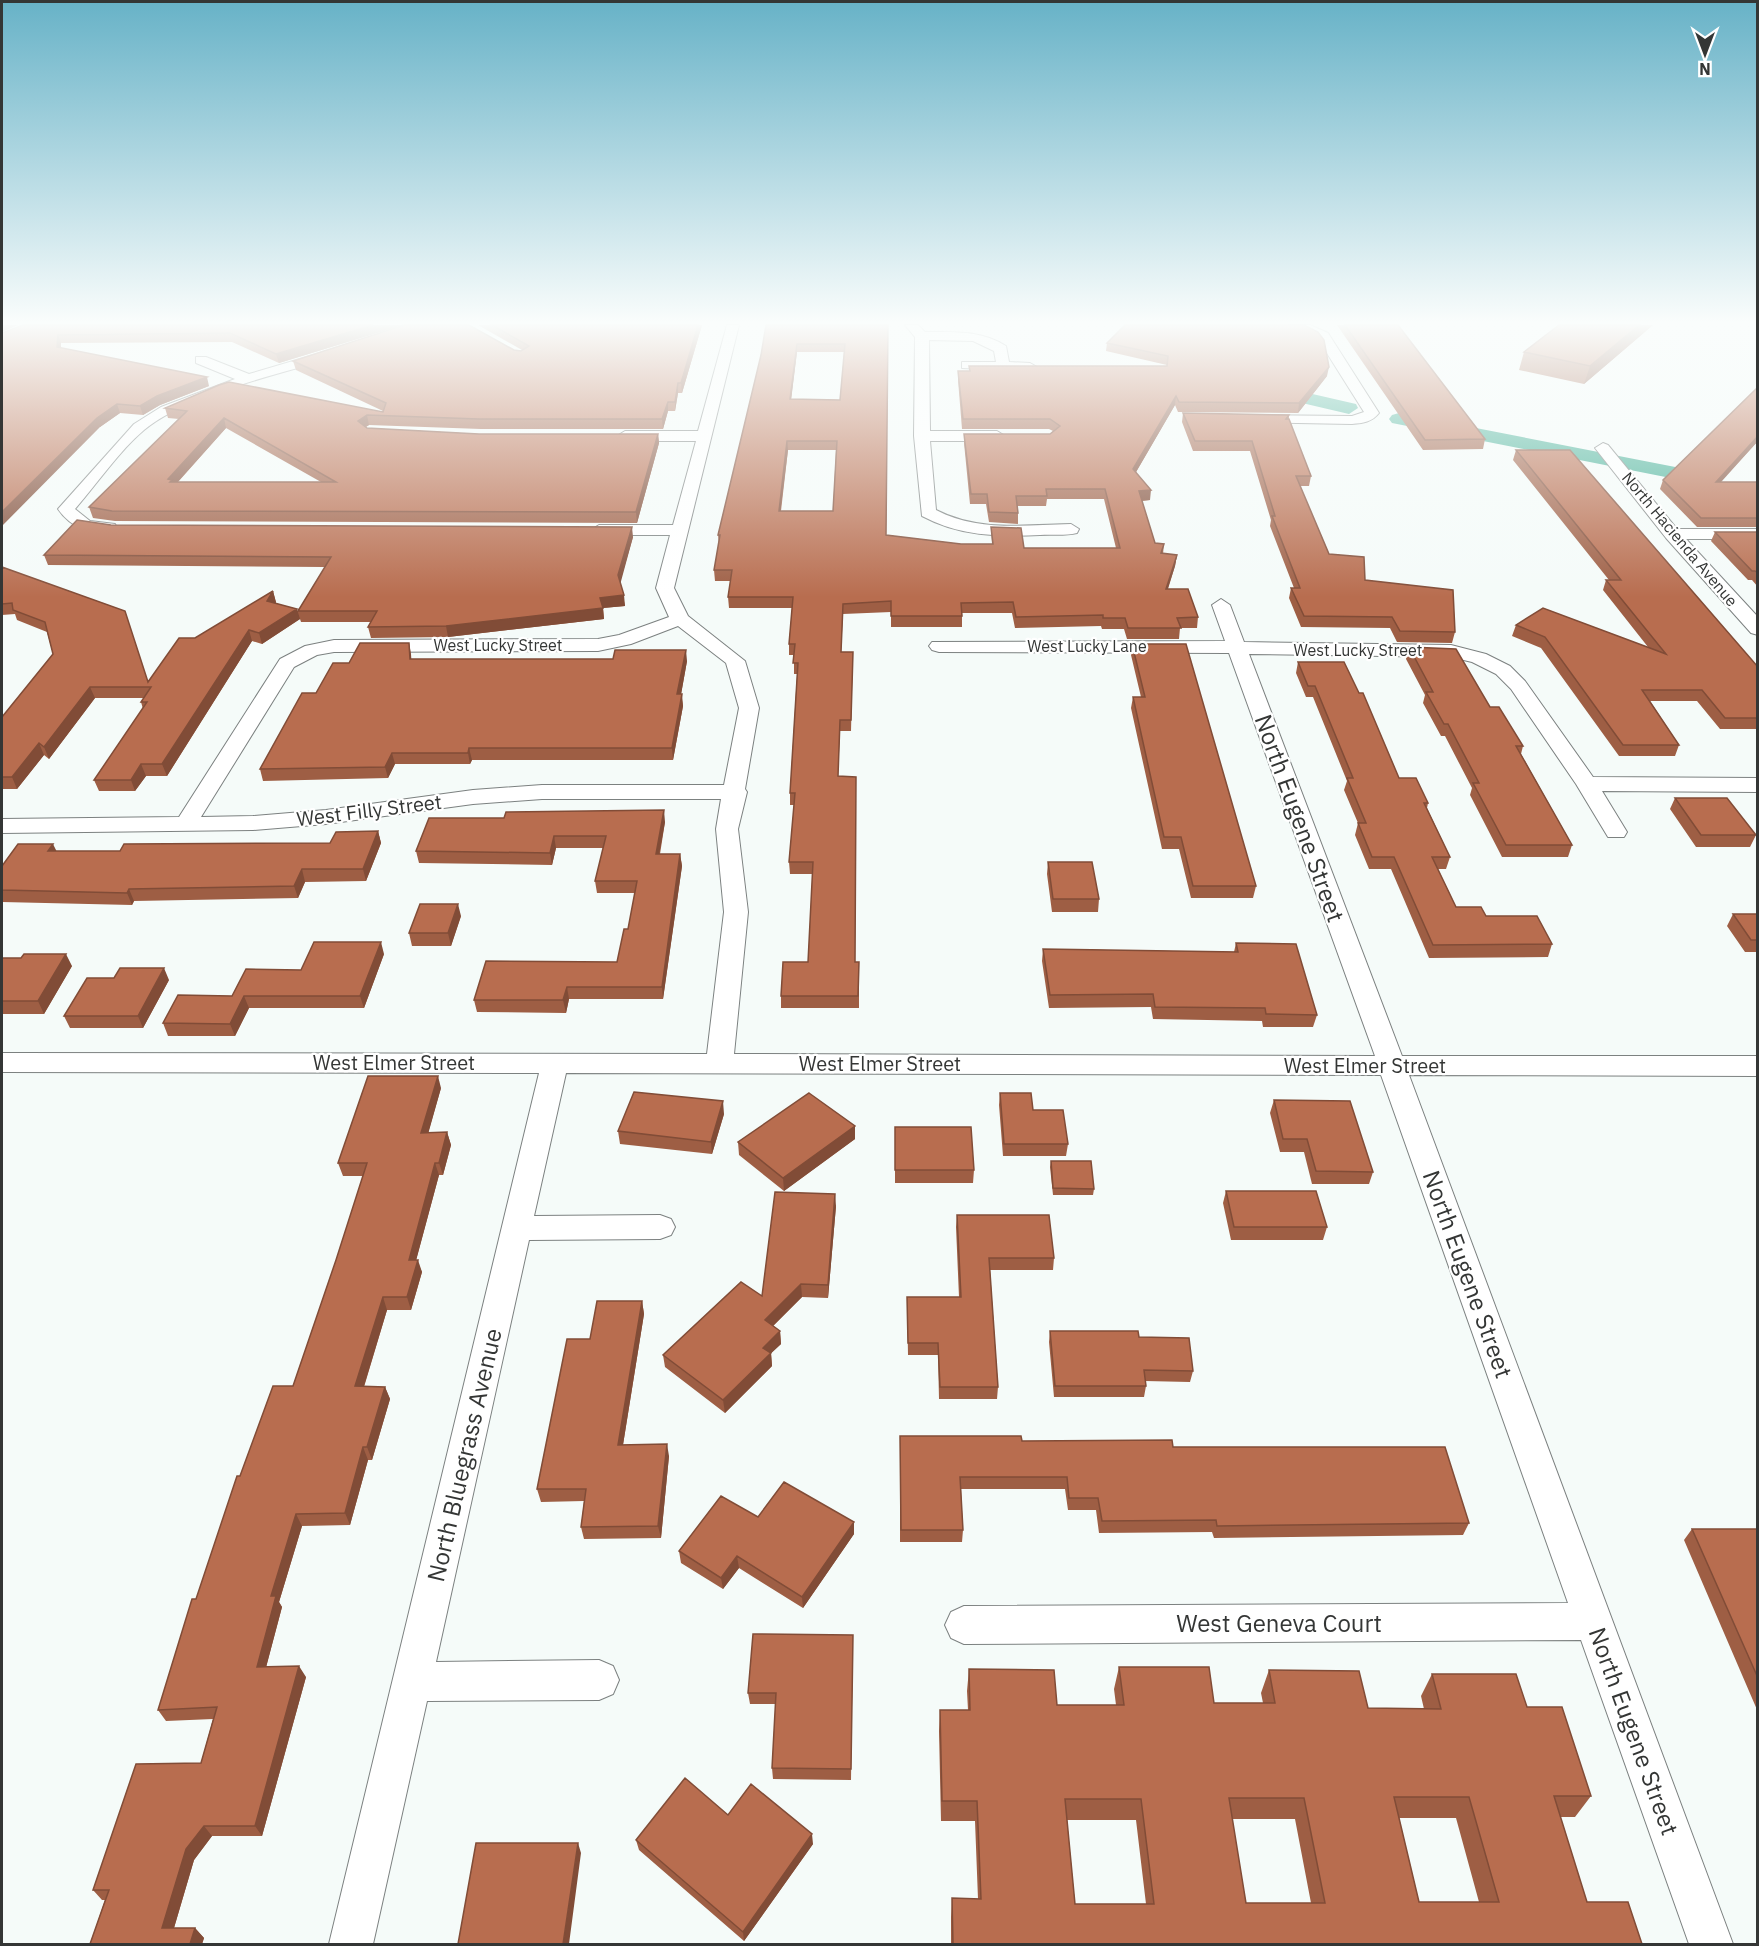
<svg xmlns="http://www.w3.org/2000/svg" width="1759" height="1946" font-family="'IBM Plex Sans',sans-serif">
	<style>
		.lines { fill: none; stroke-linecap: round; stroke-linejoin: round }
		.canal { fill: #45af96; fill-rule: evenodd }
		.street-casing { stroke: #7c8180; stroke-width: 2 }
		.street { fill: #fff; fill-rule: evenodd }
		.wall { fill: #9e5e44; fill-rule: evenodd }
		.shaded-wall { fill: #814c37 }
		.building { fill: #b86d4f; stroke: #814c37; stroke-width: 1.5; fill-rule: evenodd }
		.labels { text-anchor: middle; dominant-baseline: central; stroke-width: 4.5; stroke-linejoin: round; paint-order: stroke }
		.far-street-label { font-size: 16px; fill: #343635; stroke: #fff }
		.street-label { font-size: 20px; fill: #343635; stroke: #fff }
		.near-street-label { font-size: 24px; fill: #343635; stroke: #fff }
	</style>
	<rect width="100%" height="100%" fill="#f5fbf9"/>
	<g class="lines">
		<path class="canal" d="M1265,383L1356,404L1358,408L1349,414L1259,393L1256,389Z
			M1399,413L1706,473L1713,475L1716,479L1713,483L1706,485L1392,423L1389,419L1392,415Z"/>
		<defs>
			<path id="street" d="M727,325H739L674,588L688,616L745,661L759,708L745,789L747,792L738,829L748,912L734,1054L1375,1056L1229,653L939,652L932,650L929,646L932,642L1225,641L1212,605L1221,599L1230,605L1244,642L1451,645L1486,654L1510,666L1525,681L1593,777L1758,778V792L1602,791L1627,832L1624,837H1608L1576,784L1511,689L1496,674L1472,662L1451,657L1249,654L1402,1056H1758V1076L1409,1075L1733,1944H1689L1581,1640L964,1644L951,1638L945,1625L951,1612L964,1606L1568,1603L1381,1075L566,1073L534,1216L660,1215L671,1219L675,1227L671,1235L660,1239L529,1240L436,1662L599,1660L613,1666L619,1680L613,1694L599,1700L427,1701L373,1944H329L539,1073L2,1072V1053L707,1054L724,912L716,829L721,799H542L473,804L326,824L253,830L2,833V819L179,817L280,659L305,646L334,640L598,639L619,635L669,617L656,588L670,535H599L591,530L599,525H673L696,441H625L617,436L625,431H698ZM678,626L726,663L739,708L724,785H542L473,790L326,810L253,816L201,817L294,667L317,655L334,652L598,651L631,644Z
				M905,325H918L925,332C954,332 981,330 1006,346L1009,362L1030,363L1037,367L1030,371L962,368V362H996L994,351L973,341L929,340L930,431H997L1005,436L997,441H930L936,510C978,532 1025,525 1071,524L1079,529L1077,533C1065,536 1052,534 1040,535C998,537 959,536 922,516L914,436L915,337Z
				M1288,325H1310L1328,333L1379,413C1372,422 1363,423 1352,424L1250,422L1248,419L1255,415L1352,416L1364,412L1318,339Z
				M327,351L334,355L332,358C280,374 185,395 144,430C119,451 96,485 75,509L90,521L115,524L117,528L115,532C93,537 70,527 58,509L134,424L161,407L235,379L196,363V357H206L249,374Z
				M1603,443L1608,445L1677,529H1758V539H1686L1758,617V635L1751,633L1666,538L1595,448Z"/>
		</defs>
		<use href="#street" class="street-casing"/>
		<use href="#street" class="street"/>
	</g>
	<path class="wall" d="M403,325L279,363L232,342L61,343V348L209,386L160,405L143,415L120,413L100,427L2,333Z
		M478,325H702L682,393H678L675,411H668L663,429H481L369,425L366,427L367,428L479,434H658L659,443L637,523L115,521L93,518L89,507L179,419L168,418L165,408L383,412V411L296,370L293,361L514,350L521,351L522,350ZM226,428L321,482H178Z
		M766,325H888L886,535L961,544H992L991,527L1024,548H1116L1104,499H1047L1046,506H1017L1018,513V524L989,522L986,504H970L964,443V434H1050L1053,431L1049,429H962L958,380V371H969V366H1167V365L1106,351L1107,343L1327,376L1298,413L1178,412L1175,405L1136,472L1150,500L1142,501L1155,543L1164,544L1163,554L1177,555L1175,566L1168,589L1198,617L1197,628H1180L1179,639H1127L1124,629H1102L1101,626L1015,628L1012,613H962V627H891V612L843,614L841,652H853L851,731H840L838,776L855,962H859V1008H781V996L808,962L813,874H790L789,862L794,805H790V793L797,674H794V655H789V644L792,608H729L728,597L731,581H715L714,570L719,544L718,535L761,355ZM797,352H844L840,400L791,399ZM788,450H836L833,511H781Z
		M1337,325H1398L1485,439L1483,449L1423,450Z
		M1653,325L1584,384L1519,370L1524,352Z
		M1758,387V441L1720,482H1758V527H1697L1660,489L1663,480Z
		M1183,413L1289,415V419L1311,476L1309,486H1300L1329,554L1365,580L1455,632L1452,643L1397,642L1390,628L1301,627L1289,598L1291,588H1294L1270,526L1271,520L1250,451H1193L1182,422Z
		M1516,450L1758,667V729H1720L1697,701H1650L1679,745L1675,756H1619L1541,648L1512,636L1516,625L1648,647L1603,590L1606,580H1609L1513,460Z
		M111,525L633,537L620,582L625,606L603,608L604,619L448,637L371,638L368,627L371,622H301L300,619L262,644L252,641L167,776H146L135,791H99L94,780L143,709L141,702L144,698H95L49,759L44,755L17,789H2V717L53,654L47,632L17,620L15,614L2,615V567L148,681L195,638L273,591L276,603L298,611L325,567L48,565L44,555Z
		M1715,532H1758V587L1752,580H1748L1711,541Z
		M1132,644L1256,886L1253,898H1191L1179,849H1162L1131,708L1133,697H1141L1131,655Z
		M1409,647L1490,707L1523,746L1521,754L1572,845L1568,857H1502L1470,795L1472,788L1445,736H1441L1423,703L1425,695L1406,659Z
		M411,654V659L687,661L681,694L683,706L673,760H472L470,764H395L388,778L263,781L260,769L316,693L349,663Z
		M1298,662L1399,778L1428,803L1427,808L1450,857L1446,869H1438L1456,907L1486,916L1552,944L1548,957L1429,958L1391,869H1369L1355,835L1358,823L1344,790L1347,781L1313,697H1306L1296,673Z
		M1675,798L1756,835L1750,847H1696L1670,809Z
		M665,822L660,854H680L682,866L663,999H569L566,1013L477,1012L474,1000L617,962L628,929L635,893H597L595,881L603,848H556L552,865L419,863L416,851Z
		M378,831L381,843L366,881L305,882L298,898L134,901L132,905L2,902V866L57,851H120L330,843Z
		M1048,862L1099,899L1098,912H1052L1047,874Z
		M1733,914H1758V952H1745L1727,926Z
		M461,916L451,946H412L409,933Z
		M1236,943L1317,1015L1313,1027H1263L1262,1021L1153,1019L1151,1007L1049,1008L1042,961L1043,949L1234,952Z
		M384,954L364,1008H249L235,1036H168L163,1023L232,996L301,970Z
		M2,958L72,966L44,1014H2Z
		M169,980L143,1028H70L64,1016Z
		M441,1088L428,1133L447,1132L451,1145L443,1175H439L416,1260L422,1272L411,1310H387L364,1387H385L390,1399L372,1460H368L350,1525L302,1526L279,1602L282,1607L266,1667L306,1677L262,1836H212L194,1860L174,1928H195L204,1938L202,1944H90L105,1900H102L93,1890L201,1763L213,1719L166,1721L158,1710L196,1599L240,1476L293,1386L336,1260L363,1176H343L338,1163Z
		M1000,1093L1033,1110L1068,1144L1066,1156H1003L999,1105Z
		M1274,1100L1373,1172L1369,1184H1312L1304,1152H1280L1270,1113Z
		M724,1114L712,1154L620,1144L618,1131Z
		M855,1126V1139L784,1191L739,1155L738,1142Z
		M895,1127L974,1170L973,1183H895Z
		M1051,1161L1094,1189L1093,1195H1053L1050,1167Z
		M1226,1191L1327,1227L1323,1240H1231L1223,1203Z
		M836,1206L828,1298L802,1297L773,1326L780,1331L781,1344L771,1353L772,1366L725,1413L665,1367L663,1355L762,1296Z
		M957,1215L1054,1258L1053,1270H990L998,1387L997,1399H939L938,1355H908L907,1297H959L956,1227Z
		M642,1301L644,1314L623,1445L669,1456L661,1538L584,1539L581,1527L584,1501L541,1502L537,1489L590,1339Z
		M1050,1331L1139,1337L1193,1371L1190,1382L1145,1381L1146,1386L1144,1397H1054L1049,1342Z
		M900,1436L1173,1447L1469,1523L1463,1535L1214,1538L1212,1532L1099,1533L1096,1510H1068L1065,1489H961L963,1530L962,1542H900Z
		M758,1517L854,1534L803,1608L739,1568L723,1589L681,1563L679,1551Z
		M1692,1529H1758V1712L1684,1540Z
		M853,1635L851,1780L773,1779L772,1768L776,1704H750L748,1693Z
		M1119,1667L1214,1703H1263L1261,1693L1269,1670L1368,1708L1424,1709L1421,1696L1432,1674L1527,1707L1591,1796L1575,1817H1560L1587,1902L1642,1944H951V1917L952,1898L978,1899L975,1821H941L939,1731L940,1710H968L967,1691L969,1669L1057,1705H1116L1114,1689ZM1399,1818H1456L1479,1902H1419ZM1232,1819H1295L1311,1903H1246ZM1067,1820H1136L1146,1904H1075Z
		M728,1815L813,1844L744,1941L639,1850L636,1840Z"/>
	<path class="shaded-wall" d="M2,325H18L2,332Z
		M373,325H403L279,363L276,354Z
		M698,325H702L682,393L681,383Z
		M1639,325H1653L1584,384L1590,366Z
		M58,335L61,343L60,356L57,347Z
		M797,344V352L790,409V399Z
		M1329,367L1327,376L1298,413L1299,403Z
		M207,377L209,386L160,405L143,415L140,406L157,396Z
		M678,383V393L675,411V402Z
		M1176,396L1175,405L1132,479L1133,469Z
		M668,402V411L663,429L662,419Z
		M117,404L120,413L100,427L2,526V512L97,418Z
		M367,415L369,425L360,430L358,421Z
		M224,418L226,428L174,486L168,479Z
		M658,434L659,443L637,523L636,512Z
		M1758,436V441L1713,491L1716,482Z
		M787,441L788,450L779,522V511Z
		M1151,490L1150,500L1138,501L1139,491Z
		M632,527L633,537L620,585L618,575Z
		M1177,555L1175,566L1164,600L1166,589Z
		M273,591L276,602L271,612L267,601Z
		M624,595L625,606L603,608L604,619L448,637L446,626L600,598Z
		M297,609L300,619L262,644L259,633Z
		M249,630L252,641L167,776L162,764Z
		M409,643L411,654L412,670L410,659Z
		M686,650L687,661L679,706L677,694Z
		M90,687L95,698L49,759L44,747Z
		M682,694L683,706L673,760L672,748Z
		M39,743L44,755L17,789L12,777Z
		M469,748L472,760L470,764L468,753Z
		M392,753L395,764L388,778L385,767Z
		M141,764L146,776L135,791L131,780Z
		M664,810L665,822L657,866L656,854Z
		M378,831L381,843L366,881L363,869Z
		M554,836L556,848L552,865L550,853Z
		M53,844L59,856L48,851Z
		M680,854L682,866L663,999L662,987Z
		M302,869L305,882L298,898L294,886Z
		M129,889L134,901L132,905L127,893Z
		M458,904L461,916L451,946L448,933Z
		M381,942L384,954L364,1008L360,996Z
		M66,954L72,966L44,1014L38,1001Z
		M164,968L169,980L143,1028L138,1016Z
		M567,987L569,999L566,1013L563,1000Z
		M244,996L249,1008L235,1036L230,1024Z
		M438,1076L441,1088L425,1145L421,1133Z
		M723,1101L724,1114L712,1154L711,1142Z
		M855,1126V1139L784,1191L783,1178Z
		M447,1132L451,1145L443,1175L439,1163Z
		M435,1163L439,1175L413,1272L409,1260Z
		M835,1194L836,1206L828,1298V1285Z
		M418,1260L422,1272L411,1310L407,1297Z
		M801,1284L802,1297L766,1333L765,1320Z
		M383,1297L387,1310L360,1399L355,1386Z
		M642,1301L644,1314L621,1457L618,1445Z
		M780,1331L781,1344L764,1360L763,1348Z
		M771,1353L772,1366L725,1413L723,1400Z
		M385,1387L390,1399L372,1460L367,1447Z
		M667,1444L669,1456L661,1538L658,1526Z
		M363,1447L368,1460L350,1525L345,1513Z
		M296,1514L302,1526L279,1602L282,1607L263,1679L257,1667L271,1596Z
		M854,1522V1534L803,1608L802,1597Z
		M737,1556L739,1568L723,1589L721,1578Z
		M299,1666L306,1677L262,1836L255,1826Z
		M204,1826L212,1836L194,1860L171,1938L162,1928L186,1849Z
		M812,1834L813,1844L744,1941L743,1932Z
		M578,1843L581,1853L569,1944H563Z
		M195,1928L204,1938L202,1944H190Z"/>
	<path class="building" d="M23,325H373L276,354L230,333L58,335L57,347L207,377L157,396L140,406L117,404L97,418L2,512V333Z
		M404,325H469L514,350L521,351L529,346L492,325H698L681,383H678L675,402H668L662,419H479L367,415L358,421L367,428L479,434H658L636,512L112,511L89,507L187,411L165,408L219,385L229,382L383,412L386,403L293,361ZM224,418L336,482H170L172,480L168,479Z
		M766,325H888L886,535L961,544H993L991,527L1021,528L1024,548H1120L1105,489H1046L1047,496H1016L1018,513L989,512L987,494H971L964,434H1050L1060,426L1050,419H963L958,371H970L969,366H1167L1168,356L1107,343L1125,325H1304L1318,332L1324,340L1329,367L1299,403L1179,402L1176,396L1133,469L1151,490L1139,491L1155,543L1164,544L1161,553L1177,555L1166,589H1188L1198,617L1177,618L1181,628H1128L1125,618H1103V615L1016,617L1013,602L961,603L962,616H891V601L843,604L841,652H853L851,720H840L838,776L856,777L855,962H859L858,996H781L783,962H808L813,862H789L795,793H790L798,663H793L795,644H789L793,597H728L732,570H714L720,535H718L761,355ZM797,344H845L840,400L790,399ZM787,441H837L833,511H779Z
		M1345,325H1398L1485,439L1425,440Z
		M1559,325H1639L1590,366L1524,352Z
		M1758,387V436L1716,482H1758V518H1701L1663,480Z
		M1183,413L1289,415L1286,419H1289L1311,476H1296L1329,554L1364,557L1365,580L1453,590L1455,632L1400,631L1392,617L1304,616L1291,588H1300L1272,516H1275L1252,441H1195Z
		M1516,450H1570L1758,667V718H1725L1702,690H1642L1679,745H1623L1545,637L1516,625L1543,608L1666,654L1606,580H1621Z
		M77,520L111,525L632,527L618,575L624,595L600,598L603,608L446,626L368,627L377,611H298L331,557L44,555Z
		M1715,532H1758V573L1755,571H1752Z
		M2,567L125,611L148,682L179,638H195L273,591L267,601L297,609L259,633L249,630L162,764H141L131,780H94L147,702H141L151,687H90L44,747L39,743L12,777H2V717L53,654L45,622L13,610L12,603L2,604Z
		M360,643H409L410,659H613L615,650H686L677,694H682L672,748H469L468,753H392L385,767L260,769L302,693H316L333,663H349Z
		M1132,644H1186L1256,886H1193L1181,837H1164L1133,697H1145Z
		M1409,647L1456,649L1490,707H1499L1523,746H1516L1572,845H1506L1473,783H1479L1448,724H1444L1426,692H1433Z
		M1298,662H1344L1359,693H1363L1399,778H1416L1428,803H1424L1450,857H1432L1456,907H1481L1486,916H1537L1552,944L1433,945L1394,857H1372L1358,823H1366L1347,778H1353L1315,686H1308Z
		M1675,798H1727L1756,835H1701Z
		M664,810L656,854H680L662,987H567L563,1000H474L486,961L617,962L624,929H628L637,881H595L606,836H554L550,853L416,851L429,818H504L506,812Z
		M378,831L363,869H302L294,886L129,889L127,893L2,890V866L18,844H53L48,851H120L124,844L330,843L336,832Z
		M1048,862H1092L1099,899H1053Z
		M420,904H458L448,933H409Z
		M1733,914H1758V940H1751Z
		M314,942H381L360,996H244L230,1024L163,1023L178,995L232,996L246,969L301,970Z
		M1236,943L1296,944L1317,1015L1266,1014L1265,1008L1155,1007L1153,994L1050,995L1043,949L1238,952Z
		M24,954H66L38,1001H2V958H21Z
		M120,968H164L138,1016H64L87,978H114Z
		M368,1076H438L421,1133L447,1132L439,1163H435L409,1260H418L407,1297H383L355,1386L385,1387L367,1447H363L345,1513L296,1514L271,1596H276L257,1667L299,1666L255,1826H204L186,1849L162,1928H195L190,1944H90L109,1890H93L136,1764L201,1763L217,1707L158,1710L192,1599H196L237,1476H240L273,1386H293L336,1260L367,1163H338Z
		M634,1092L723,1101L711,1142L618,1131Z
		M809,1093L855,1126L783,1178L738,1142Z
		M1000,1093H1031L1033,1110H1063L1068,1144H1004Z
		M1274,1100L1350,1101L1373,1172L1316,1171L1307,1139H1283Z
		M895,1127H971L974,1170H895Z
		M1051,1161H1091L1094,1189L1053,1188Z
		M1226,1191H1316L1327,1227H1234Z
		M775,1192L835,1194L828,1285L801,1284L765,1320L780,1331L763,1348L771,1353L723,1400L663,1355L741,1282L762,1296Z
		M957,1215H1049L1054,1258H989L998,1387H940L938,1343H908L907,1297H961Z
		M597,1301H642L618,1445L667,1444L658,1526L581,1527L586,1489H537L567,1339H590Z
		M1050,1331H1138L1139,1337L1189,1338L1193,1371L1144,1370L1146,1386H1055Z
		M900,1436H1021L1022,1441L1172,1440L1173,1447H1445L1469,1523L1217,1526L1216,1520L1102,1521L1098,1498H1069L1067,1477H960L963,1530H901Z
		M784,1482L854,1522L802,1597L737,1556L721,1578L679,1551L721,1496L758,1517Z
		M1692,1529H1758V1678Z
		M753,1634L853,1635L851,1769L772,1768L776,1693H748Z
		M1119,1667H1209L1214,1703H1275L1269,1670L1359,1671L1368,1708L1441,1709L1432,1674H1516L1527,1707H1562L1591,1796H1554L1587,1902H1628L1642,1944H953L952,1898L981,1899L977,1801H942L940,1710H970L969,1669L1054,1670L1057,1705H1124ZM1394,1797H1469L1499,1902H1419ZM1229,1798H1304L1325,1903H1246ZM1065,1799H1141L1154,1904H1075Z
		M685,1778L728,1815L751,1784L812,1834L743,1932L636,1840Z
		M476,1843H578L563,1944H458Z"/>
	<linearGradient id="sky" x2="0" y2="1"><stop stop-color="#67b2c7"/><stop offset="0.54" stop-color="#fafdfc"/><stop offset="1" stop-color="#fafdfc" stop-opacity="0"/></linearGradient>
	<rect width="1759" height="597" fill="url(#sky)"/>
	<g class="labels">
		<g class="far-street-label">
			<text transform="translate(1680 539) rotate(50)">North Hacienda Avenue</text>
			<text x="498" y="645">West Lucky Street</text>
			<text x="1087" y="646">West Lucky Lane</text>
			<text x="1358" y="650">West Lucky Street</text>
		</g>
		<g class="street-label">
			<text transform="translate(369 810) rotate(-7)">West Filly Street</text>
			<text x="394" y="1062">West Elmer Street</text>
			<text x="880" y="1063">West Elmer Street</text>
			<text x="1365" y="1065">West Elmer Street</text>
		</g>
		<g class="near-street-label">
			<text transform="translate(1300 818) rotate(70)">North Eugene Street</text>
			<text transform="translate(1468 1274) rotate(70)">North Eugene Street</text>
			<text transform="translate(464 1455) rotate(-77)">North Bluegrass Avenue</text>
			<text x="1279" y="1623">West Geneva Court</text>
			<text transform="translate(1634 1731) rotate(70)">North Eugene Street</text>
		</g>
	</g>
	<rect width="1759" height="1946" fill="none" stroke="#343635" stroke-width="6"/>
	<g transform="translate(1705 54) rotate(180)" stroke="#ffffff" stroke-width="4.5" paint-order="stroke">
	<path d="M0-4.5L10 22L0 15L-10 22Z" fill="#343635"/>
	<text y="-9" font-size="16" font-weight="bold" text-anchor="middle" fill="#343635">N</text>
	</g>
</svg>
